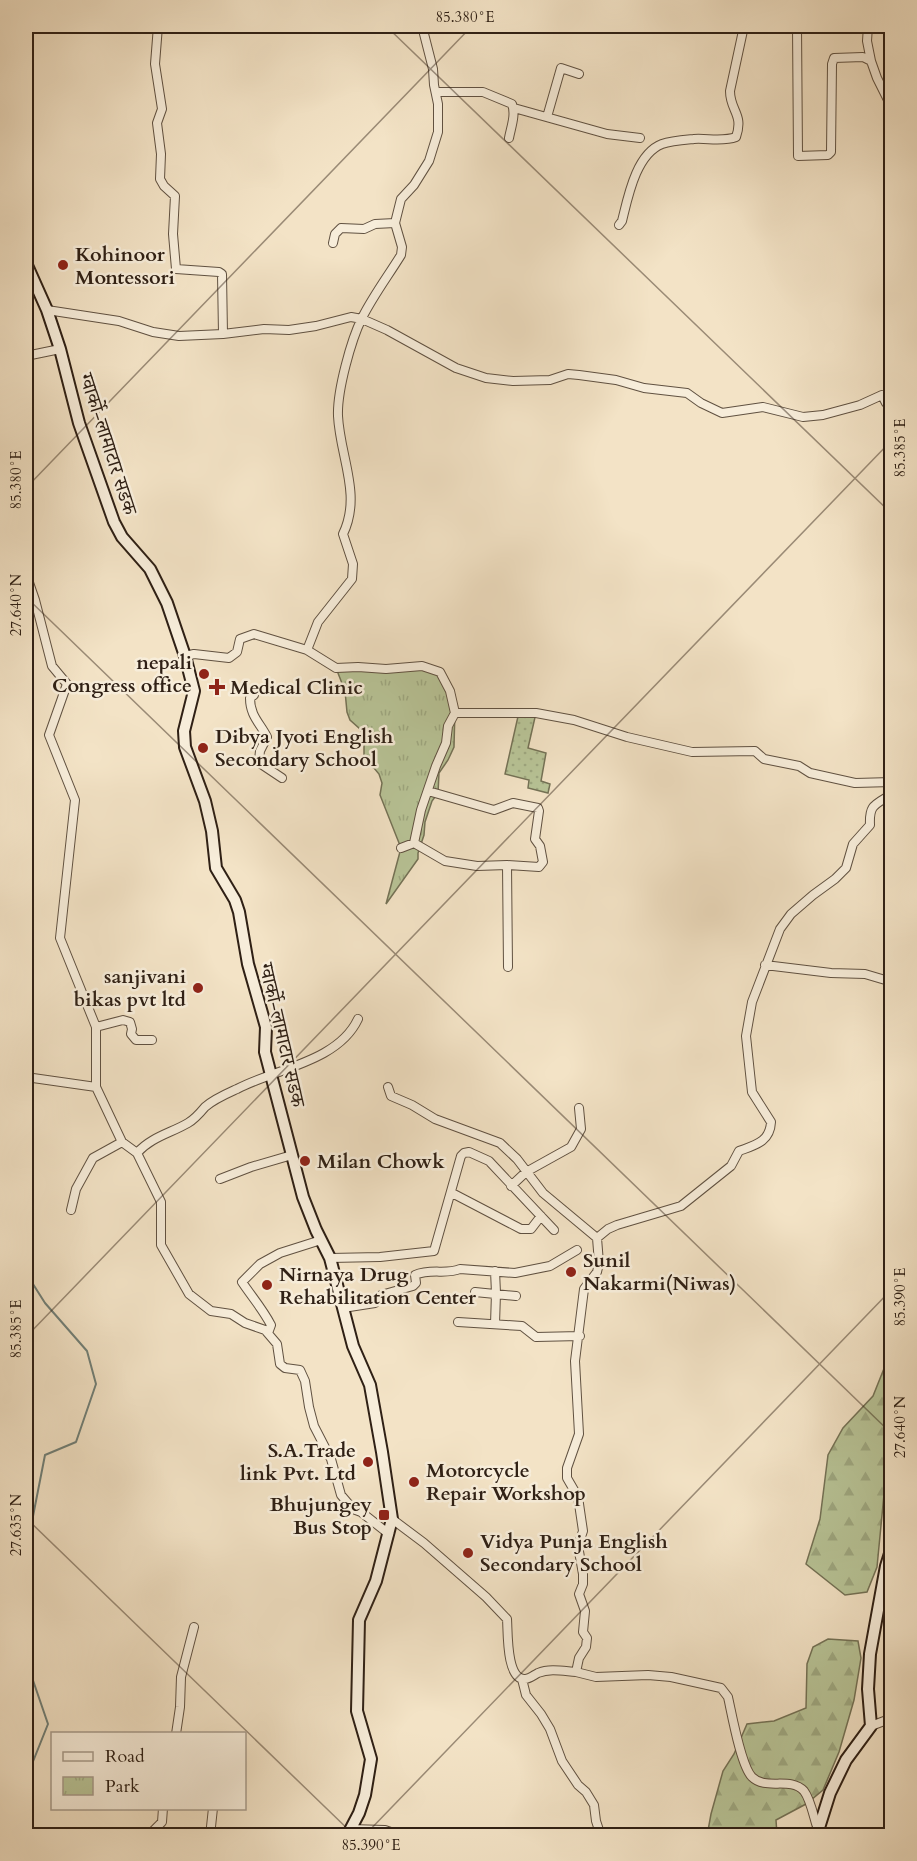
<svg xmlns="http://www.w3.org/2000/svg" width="917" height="1861" font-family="Cardo,'Noto Serif Devanagari',serif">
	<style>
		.forest { fill: url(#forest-firs); stroke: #747256; stroke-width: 1.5 }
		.park { fill: url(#park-tufts); stroke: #747256; stroke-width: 1.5 }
		.garden { fill: url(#garden-dots); stroke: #747256; stroke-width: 1.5 }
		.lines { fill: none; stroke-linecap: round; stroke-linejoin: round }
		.stream { stroke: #707f77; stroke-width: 2 }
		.minor-casing { stroke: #605141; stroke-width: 10 }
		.secondary-casing { stroke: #2f2015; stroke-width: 14 }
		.minor { stroke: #f7edda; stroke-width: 8 }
		.secondary { stroke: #f7edda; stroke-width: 10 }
		.ticks { fill: none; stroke: #2f2015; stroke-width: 1.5; stroke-opacity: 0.45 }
		.poi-dot { fill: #8f2418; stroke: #f7edda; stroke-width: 2 }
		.labels { text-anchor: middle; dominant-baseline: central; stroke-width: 5; stroke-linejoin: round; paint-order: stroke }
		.poi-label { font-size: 20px; font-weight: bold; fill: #2f2015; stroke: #f7edda; text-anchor: start }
		.street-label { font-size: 20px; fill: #2f2015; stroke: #f7edda }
		.neatline { fill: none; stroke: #2f2015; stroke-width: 2 }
		.ticks-label { font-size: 15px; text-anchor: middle; fill: #2f2015 }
	</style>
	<defs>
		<pattern id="forest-firs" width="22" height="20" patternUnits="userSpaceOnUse" patternTransform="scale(1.5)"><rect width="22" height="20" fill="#b8c497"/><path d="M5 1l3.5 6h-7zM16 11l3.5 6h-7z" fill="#9ea881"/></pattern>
		<pattern id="park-tufts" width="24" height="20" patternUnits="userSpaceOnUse" patternTransform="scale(1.5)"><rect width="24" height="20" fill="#b8c497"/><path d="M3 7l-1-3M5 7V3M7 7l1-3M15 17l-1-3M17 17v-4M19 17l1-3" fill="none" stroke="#9ea881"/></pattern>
		<pattern id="garden-dots" width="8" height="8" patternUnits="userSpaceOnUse" patternTransform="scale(1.5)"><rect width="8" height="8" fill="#b8c497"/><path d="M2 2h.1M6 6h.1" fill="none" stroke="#9ea881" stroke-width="1.8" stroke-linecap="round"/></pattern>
	</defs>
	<rect width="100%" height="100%" fill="#f3e3c6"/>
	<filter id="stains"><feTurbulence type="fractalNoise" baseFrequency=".00333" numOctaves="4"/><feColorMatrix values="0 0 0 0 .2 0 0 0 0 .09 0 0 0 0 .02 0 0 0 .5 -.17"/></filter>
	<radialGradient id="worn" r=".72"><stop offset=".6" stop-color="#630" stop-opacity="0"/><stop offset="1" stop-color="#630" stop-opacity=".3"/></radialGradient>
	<path class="forest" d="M891,1351V1478L885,1484L877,1567L867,1592L845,1595L806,1564L820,1519L828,1455L843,1428L873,1396Z
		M828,1639L858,1641L861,1658L854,1700L839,1752L823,1790L806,1804L776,1820L777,1835L707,1836L711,1814L723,1771L734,1754L747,1724L774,1721L806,1708L807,1664L813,1647Z"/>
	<path class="park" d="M422,666L440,672L455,708L454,747L448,760L439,773L438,793L432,801L425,822L424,835L418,853V859L386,904L401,848L380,795L382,783L379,774L374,768L367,765L364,760V737L360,729L350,720L347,712L345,691L336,668Z"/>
	<path class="garden" d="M519,712L536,713L528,748L546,753L541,781L550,784L548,793L528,788L529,780L505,774Z"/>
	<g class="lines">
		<path class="stream" d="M26,1273L45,1303L87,1351L96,1384L76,1442L45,1455L26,1552
			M26,1660L48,1724L26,1779"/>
		<defs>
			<path id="minor" d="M158,26L155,64L162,109L157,123L161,154L160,179L164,186L175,196L173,234L176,269L219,272L222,274L223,334
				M797,26L798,156L828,155L831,152L832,64L834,58L863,57L871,61L877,78L892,108
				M868,26L867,41L871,61
				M885,26L892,29
				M436,92H483L512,104C516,115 511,127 509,138
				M514,108L607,134L640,138
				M547,117L561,68L579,74
				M619,225L622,221C628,197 636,154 662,144C671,141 684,140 694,139C707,138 723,142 736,137C744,114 730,111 730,91L744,26
				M333,243L335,234L341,228L364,229L375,224L395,223
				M47,310L119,321L153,332L179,336L223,334L264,329L289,330L316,326L351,317L362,319L387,330L456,368L486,378L513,381L550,380L568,374L579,375L616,380L644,388L687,393L701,403L722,413L763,407L803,417L823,415L860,405L882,395L886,403L892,408
				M26,356L60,349
				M26,574L35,600L52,666L67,684L49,735L75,800L60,938L96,1027V1087L122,1142L137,1153L161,1202V1245L189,1294L211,1311L231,1314L245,1323L265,1330L277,1344L280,1364L285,1368L300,1370L305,1381L309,1407L314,1426L331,1459L341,1495L353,1509L361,1512L389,1534
				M307,650L336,668L358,667L386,669L422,666L440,672L450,691L455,713H536L574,720L627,737L692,752L755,751L764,759L799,766L810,773L855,783L892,782
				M185,656L194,654L229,658L237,652L240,639L254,634L307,650L318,622L352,579L353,564L343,534C362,495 340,457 338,416C337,391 351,340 362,318C373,296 388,276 401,255L402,247L395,223L401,199L414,185L429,161L438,132V104L434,85L433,69L422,26
				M255,690L254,695L250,698C250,716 260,723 267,737L260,751L259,760L261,764L282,778
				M414,843L445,861L477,866L507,865L539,867L543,862L540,846L535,839L539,811L538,808L513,803L494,810L428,791
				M401,848L414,843L421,810L436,766L446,743L448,726L455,713
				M507,865L508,967
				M765,965L831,973L865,974L892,982
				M96,1027L123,1020L130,1022L132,1029L131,1034L136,1040H152
				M26,1077L96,1087
				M388,1087L391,1096L412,1105L435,1119L500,1143L517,1159L543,1193L597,1238
				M137,1153C151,1137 171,1133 188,1123C195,1119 200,1113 205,1107C214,1099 226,1094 237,1089C274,1069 338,1062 358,1019
				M220,1179L251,1167L292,1155
				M511,1186L526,1172L571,1147L581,1129L579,1108
				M452,1193L521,1229H531L541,1216
				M71,1210L76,1189L93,1158L122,1142
				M330,1258L380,1257L434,1251L461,1156L464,1153L469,1152L489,1161L554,1230
				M475,1292L516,1296
				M343,1308L375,1303L381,1295L413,1286L416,1283L415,1275C431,1268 446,1275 460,1269L515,1273L550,1266L577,1250
				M458,1322L522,1326L536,1337L580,1336
				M495,1324L496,1293L495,1271
				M268,1333L271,1325C262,1308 252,1297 242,1282L260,1264L280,1253L321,1240
				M392,1519L424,1543L486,1597L507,1619C508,1631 506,1680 525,1679C529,1679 534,1675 538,1673C550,1668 563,1671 576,1672
				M522,1679L526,1695L541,1714L550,1729L562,1761L578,1785L586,1792L594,1805L596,1821L601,1836
				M871,1726L892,1718
				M176,1734L180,1707L181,1677L194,1627
				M350,1829L385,1830L402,1836
				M818,1830C814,1819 811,1800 804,1791C790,1776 766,1791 752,1777C741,1766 732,1715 728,1697L721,1688L671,1677L648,1675L596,1677L576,1672L579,1658L586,1647L587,1638L583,1632L585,1611L579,1594L583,1584V1574L578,1546L583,1531L578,1497L567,1478V1468L579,1434L575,1361L584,1289L597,1272L599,1263L597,1238L608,1229L617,1225L681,1206L731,1166L739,1151C755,1145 770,1142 771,1122L752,1092L746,1036L752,1002L780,929L791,914L813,895L835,879L846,868L853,844L870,825C869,804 875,805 892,794
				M148,1836L162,1822L163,1808
				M210,1836L213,1808"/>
			<path id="secondary" d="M26,263L47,310L60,349L79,423L114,522L122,537L150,569L167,603L185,656L194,691L184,731L185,747L205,801L212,831L216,868L235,900L239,912L248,964L266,1027L265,1052L303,1197L316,1230L330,1258L353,1346L370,1385L382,1452L392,1519L376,1581L359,1620L357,1711L371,1759L365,1795L359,1813L347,1836
				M820,1836L818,1831L830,1793L846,1760L871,1726L868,1689L870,1654L886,1566L892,1547"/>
		</defs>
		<use href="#minor" class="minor-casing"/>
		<use href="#secondary" class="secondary-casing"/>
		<use href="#minor" class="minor"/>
		<use href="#secondary" class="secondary"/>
	</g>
	<path class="ticks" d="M386,26L892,514M26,488L472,26M26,597L892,1434M26,1337L892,440M26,1518L355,1836M364,1836L892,1289"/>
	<g class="poi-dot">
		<circle cx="63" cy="265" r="6"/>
		<circle cx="204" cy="674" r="6"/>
		<path d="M214 678h6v6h6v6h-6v6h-6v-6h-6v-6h6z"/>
		<circle cx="203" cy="748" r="6"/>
		<circle cx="198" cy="988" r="6"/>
		<circle cx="305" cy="1161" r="6"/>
		<circle cx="571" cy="1272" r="6"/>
		<circle cx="267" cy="1285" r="6"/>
		<circle cx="368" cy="1462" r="6"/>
		<circle cx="414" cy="1482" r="6"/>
		<rect x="378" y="1509" width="12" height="12" rx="3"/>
		<circle cx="468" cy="1553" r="6"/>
	</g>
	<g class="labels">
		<g class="poi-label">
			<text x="75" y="254">Kohinoor<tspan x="75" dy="23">Montessori</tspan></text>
			<text x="192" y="662" text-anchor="end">nepali<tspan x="192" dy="23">Congress office</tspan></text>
			<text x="230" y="687">Medical Clinic</text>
			<text x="215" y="736">Dibya Jyoti English<tspan x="215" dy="23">Secondary School</tspan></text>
			<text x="186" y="976" text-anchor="end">sanjivani<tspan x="186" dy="23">bikas pvt ltd</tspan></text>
			<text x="317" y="1161">Milan Chowk</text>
			<text x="583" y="1260">Sunil<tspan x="583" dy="23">Nakarmi(Niwas)</tspan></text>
			<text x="279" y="1274">Nirnaya Drug<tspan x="279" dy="23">Rehabilitation Center</tspan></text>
			<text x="356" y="1450" text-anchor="end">S.A.Trade<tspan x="356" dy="23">link Pvt. Ltd</tspan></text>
			<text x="426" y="1470">Motorcycle<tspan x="426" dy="23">Repair Workshop</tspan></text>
			<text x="372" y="1504" text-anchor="end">Bhujungey<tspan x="372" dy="23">Bus Stop</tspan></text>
			<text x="480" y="1541">Vidya Punja English<tspan x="480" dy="23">Secondary School</tspan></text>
		</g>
		<g class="street-label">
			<text transform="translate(108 444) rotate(72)">ग्वार्को-लामाटार सडक</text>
			<text transform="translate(282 1035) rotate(77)">ग्वार्को-लामाटार सडक</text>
		</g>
	</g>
	<rect width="917" height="1861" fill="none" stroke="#f3e3c6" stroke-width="66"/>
	<rect x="51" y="1732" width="195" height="78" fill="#f7edda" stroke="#a79b8b" stroke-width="1.5"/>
	<rect x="63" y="1752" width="30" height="9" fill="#f7edda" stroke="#a79b8b" stroke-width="1.5"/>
	<text x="105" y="1762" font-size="18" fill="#2f2015">Road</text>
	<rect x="63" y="1777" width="30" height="18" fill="url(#park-tufts)" stroke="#a79b8b" stroke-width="1.5"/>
	<text x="105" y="1792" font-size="18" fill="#2f2015">Park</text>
	<rect x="33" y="33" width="851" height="1795" class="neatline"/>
	<g class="ticks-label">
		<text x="465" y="22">85.380°E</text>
		<text transform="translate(900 448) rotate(-90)" y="5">85.385°E</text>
		<text transform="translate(16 480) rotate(-90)" y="5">85.380°E</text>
		<text transform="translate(16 605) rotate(-90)" y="5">27.640°N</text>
		<text transform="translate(900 1297) rotate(-90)" y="5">85.390°E</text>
		<text transform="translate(16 1329) rotate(-90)" y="5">85.385°E</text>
		<text transform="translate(900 1427) rotate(-90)" y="5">27.640°N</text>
		<text transform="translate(16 1525) rotate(-90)" y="5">27.635°N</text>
		<text x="371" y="1850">85.390°E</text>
	</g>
	<rect width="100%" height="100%" filter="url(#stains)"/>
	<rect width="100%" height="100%" fill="url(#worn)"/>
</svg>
